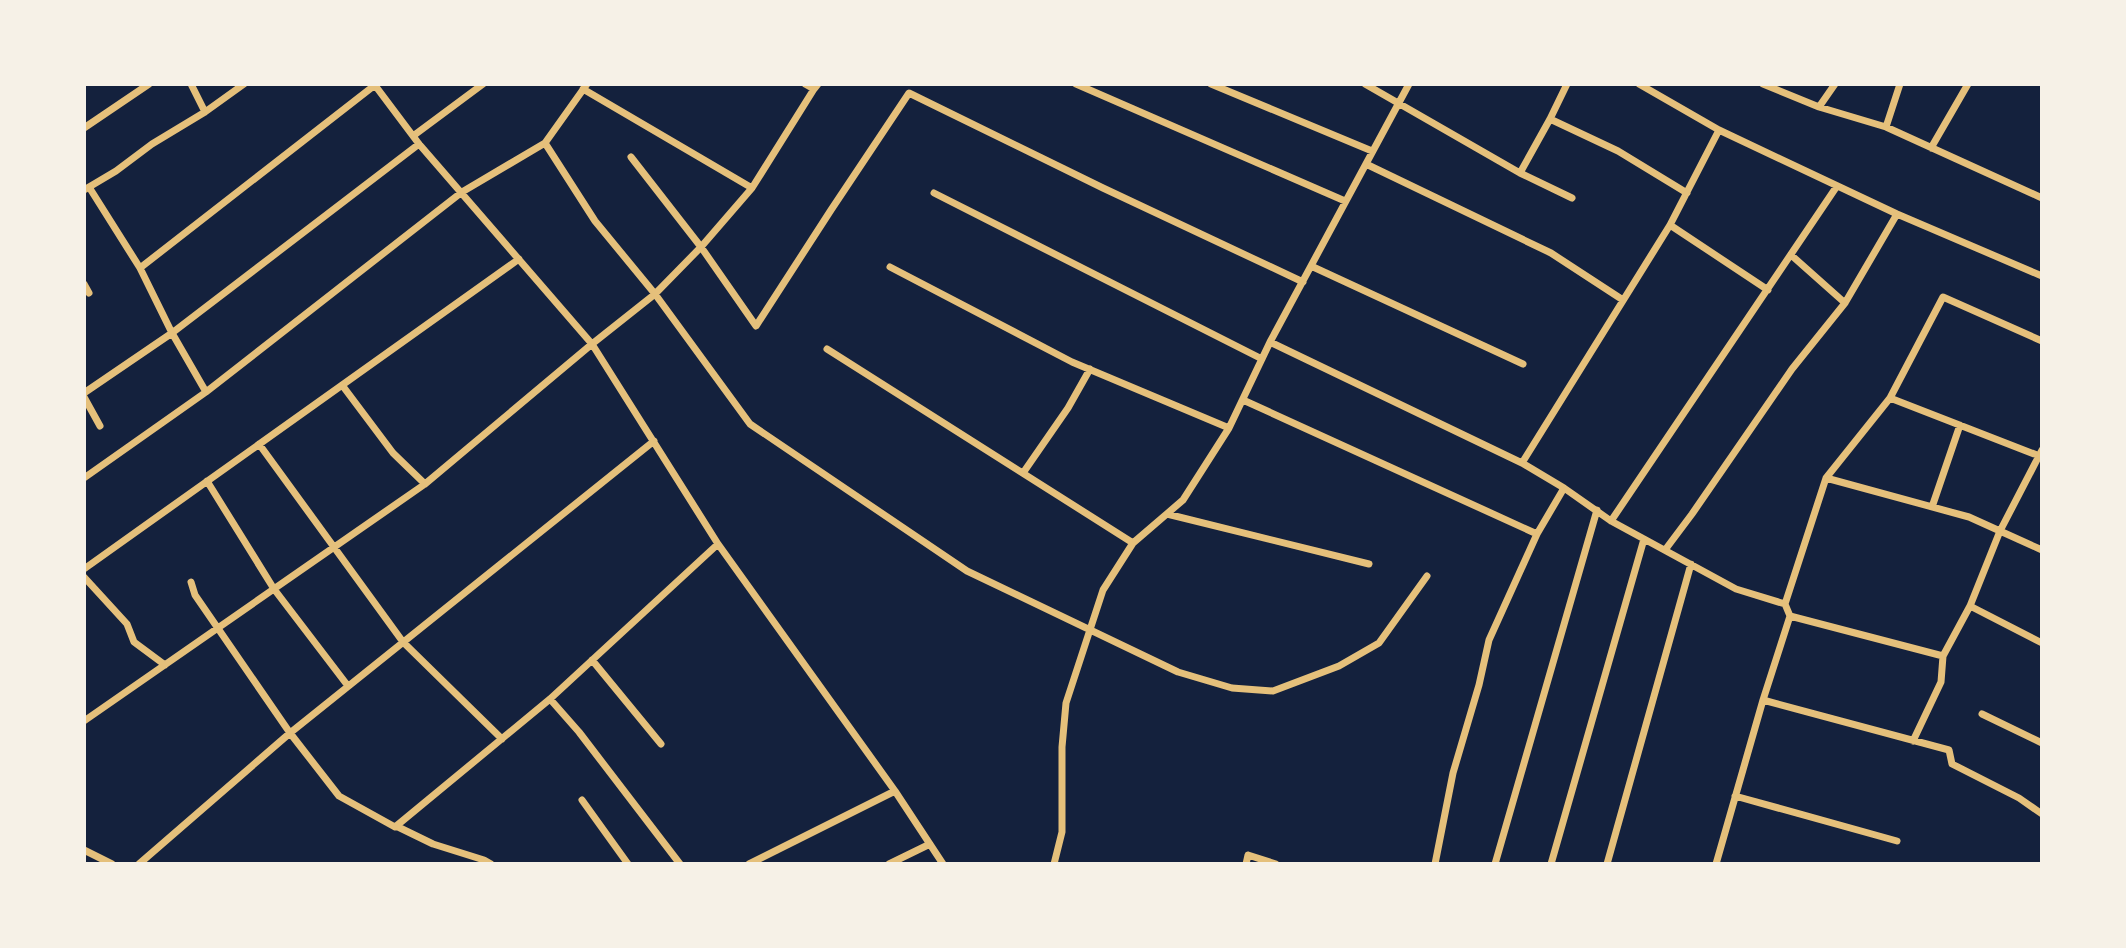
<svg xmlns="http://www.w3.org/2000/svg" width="2126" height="948" font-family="'Archivo Narrow',sans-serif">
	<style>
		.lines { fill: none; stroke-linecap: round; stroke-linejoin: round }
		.minor { stroke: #e5c07b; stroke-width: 7 }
	</style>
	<rect width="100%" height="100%" fill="#14213d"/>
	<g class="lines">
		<path class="minor" d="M191,84L205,112
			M374,84L419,144L592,344L718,544L895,791L943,864
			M805,84L814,89L818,84
			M1076,84L1345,201
			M1211,84L1372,151
			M1365,84L1520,173L1572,198
			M1639,84L1719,130L1897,214L2042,276
			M1763,84L1819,107L1886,127L2042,198
			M583,89L752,188
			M1819,107L1835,84
			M1550,119L1618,151L1687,193
			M1886,127L1900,84
			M84,128L149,84
			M413,136L483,84
			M545,143L595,221L655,294L750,424L967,571L1178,672L1232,688L1273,691L1339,666L1379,643L1427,576
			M1931,148L1968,84
			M631,157L701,247L756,326L831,210L909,93L1103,188L1303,282
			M1366,164L1551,253L1623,300
			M1520,173L1550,119L1567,84
			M89,187L140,268
			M84,190L116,171L152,144L205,112L244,84
			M934,193L1262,359
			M1670,225L1768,290
			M1791,255L1845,303
			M1311,266L1523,364
			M890,267L1072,362L1229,428
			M84,284L89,293
			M1270,342L1522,463L1564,488L1611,521L1736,589L1785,604L1790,616L1943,656L1970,606L2042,643
			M827,349L1133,543
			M342,385L393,453L425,484
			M206,392L172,333L140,268L375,85
			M84,393L172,333L419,144
			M84,397L100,426
			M1890,398L2042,457
			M1243,400L1537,534
			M259,444L403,642L502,739
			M1522,463L1670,225L1719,130
			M1023,473L1068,408L1090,369
			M84,478L206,392L462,192L545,143L587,84
			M1826,478L1969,517L2042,550
			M207,481L274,589L348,686
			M1932,507L1960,425
			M1167,514L1369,564
			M1611,521L1837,186
			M1665,550L1692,514L1792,369L1845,303L1897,214
			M84,569L519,259
			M84,577L127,624L134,642L165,665
			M191,582L195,595L290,733L339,796L395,827L550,699L718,544
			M1785,604L1826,478L1890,398L1943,297L2042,341
			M1970,606L2000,531L2042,450
			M592,660L661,744
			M550,699L579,732L680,864
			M1763,700L1949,750L1952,764L2019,798L2042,814
			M1982,714L2042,743
			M84,721L425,484L592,344L655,294L701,247L752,188L814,89
			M1913,741L1941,682L1943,656
			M1735,796L1897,841
			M582,800L628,864
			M396,826L433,844L484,860L491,864
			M84,850L112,864
			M139,864L290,733L654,441
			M749,864L895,791
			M889,864L930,844
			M1054,864L1062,832V747L1066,703L1103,590L1133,543L1183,500L1229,428L1270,342L1409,84
			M1246,864L1248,855L1276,864
			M1435,864L1453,773L1479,685L1489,640L1537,534L1564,488
			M1495,864L1597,510
			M1551,864L1644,539
			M1607,864L1691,564
			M1716,864L1763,700L1790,616"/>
	</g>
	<rect width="2126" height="948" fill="none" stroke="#f6f1e7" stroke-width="172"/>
</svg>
